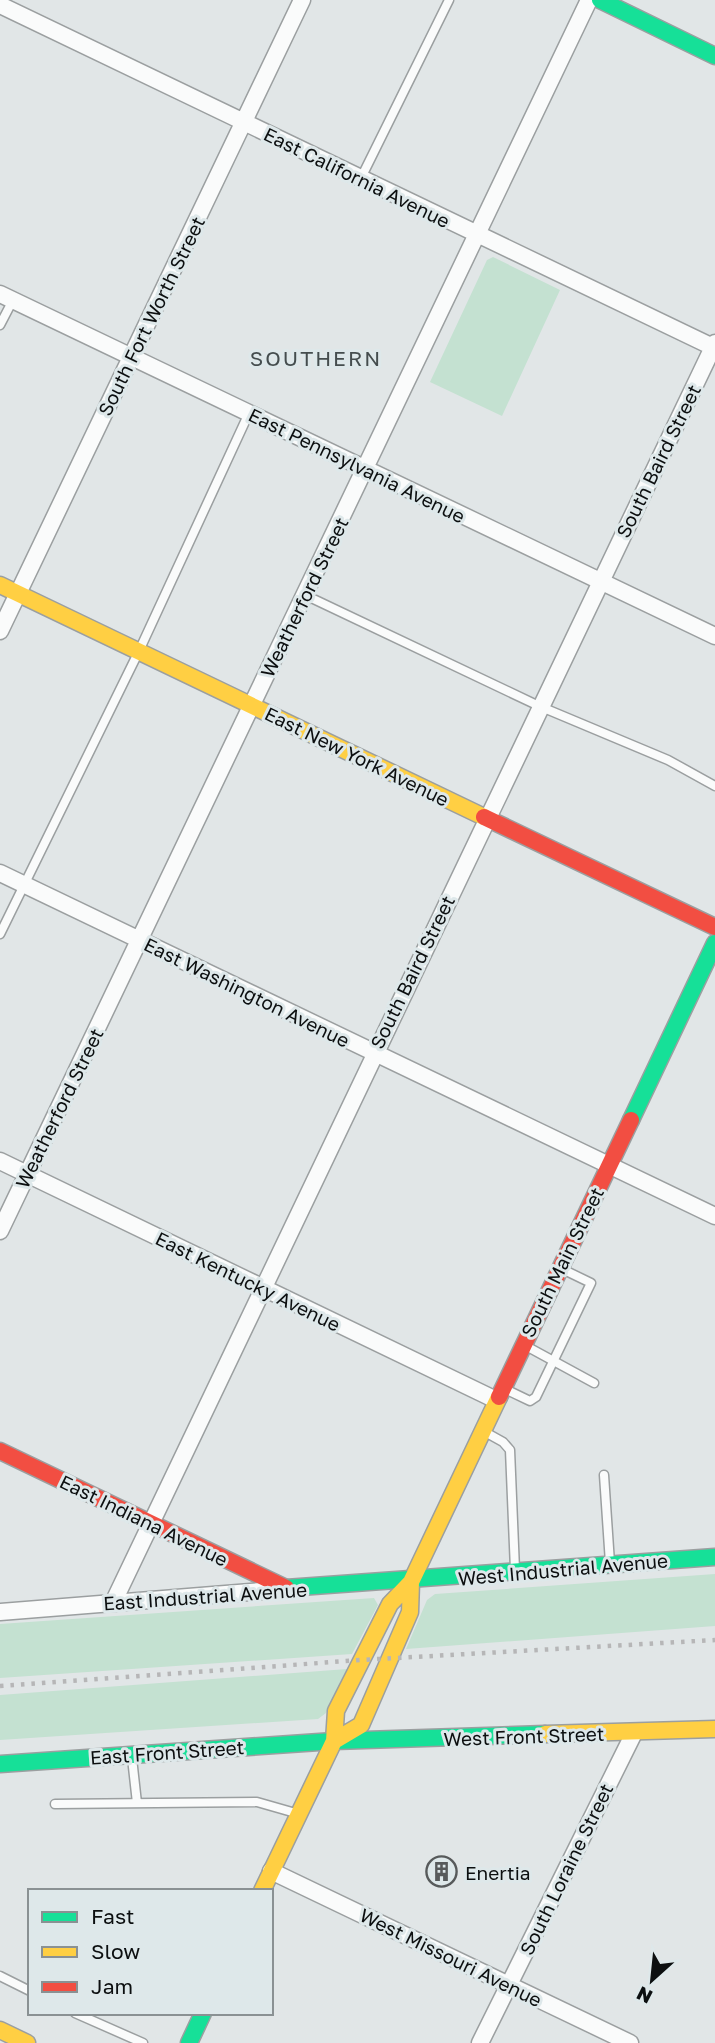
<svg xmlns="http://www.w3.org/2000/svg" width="715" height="2043" font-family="'Golos Text',sans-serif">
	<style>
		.green { fill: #c4e1d1 }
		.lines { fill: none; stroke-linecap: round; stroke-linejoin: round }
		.lane-casing { stroke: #9b9fa0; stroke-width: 11 }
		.street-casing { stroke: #9b9fa0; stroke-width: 19 }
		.fast-casing { stroke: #9b9fa0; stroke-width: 19 }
		.slow-casing { stroke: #9b9fa0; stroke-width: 19 }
		.jam-casing { stroke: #9b9fa0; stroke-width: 19 }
		.lane { stroke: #fafbfb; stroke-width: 8 }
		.street { stroke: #fafbfb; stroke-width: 16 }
		.fast { stroke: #16e098; stroke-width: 16 }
		.slow { stroke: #ffcf43; stroke-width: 16 }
		.jam { stroke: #f24e42; stroke-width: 16 }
		.rail { stroke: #b6b6b7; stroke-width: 4.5; stroke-dasharray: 3.5 7; stroke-linecap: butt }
		.labels { text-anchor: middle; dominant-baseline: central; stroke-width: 6; stroke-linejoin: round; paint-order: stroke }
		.street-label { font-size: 19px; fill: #0c0f10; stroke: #dee8ea }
		.poi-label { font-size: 19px; fill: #0c0f10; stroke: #dee8ea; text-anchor: start }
		.neighbourhood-label { font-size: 21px; letter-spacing: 2px; fill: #454d4e; stroke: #dee8ea }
	</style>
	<rect width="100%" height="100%" fill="#e1e6e7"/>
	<path class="green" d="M493,257L560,290L502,416L430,382L487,260Z
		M715,1574V1626L406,1649L427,1600L435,1594Z
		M374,1598L378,1605L352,1654L0,1678V1624Z
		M347,1669L326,1713L318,1719L0,1740V1695Z"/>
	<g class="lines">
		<defs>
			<path id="lane" d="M361,178L449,0
				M0,325L13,300
				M305,595L539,706L668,760L715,786
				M0,934L139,651L249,413
				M526,1346L594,1383
				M505,1389L530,1401L536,1397L591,1283L562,1269
				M485,1432L503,1442L510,1450L515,1570
				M604,1475L610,1563
				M132,1758L137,1803
				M55,1804L257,1802L299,1814
				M0,1976L30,1991
				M75,2013L143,2043"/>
			<path id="street" d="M0,5L715,348
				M0,294L715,636
				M0,631L302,0
				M0,873L715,1216
				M0,1161L496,1400
				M0,1231L589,0
				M113,1603L715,343
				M0,1612L287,1589
				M271,1871L630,2043
				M480,2043L634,1733"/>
			<path id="fast" d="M600,0L715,56
				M631,1120L715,943
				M286,1588L715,1557
				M0,1764L334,1741L545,1734
				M189,2043L203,2013"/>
			<path id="slow" d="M0,585L484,817
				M545,1734L715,1729
				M334,1741L361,1725L410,1612L411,1582
				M262,1891L334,1741L336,1711L390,1604L411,1582L499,1397
				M0,2030L27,2043"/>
			<path id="jam" d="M484,817L715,927
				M499,1397L631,1120
				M0,1451L286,1588"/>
		</defs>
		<use href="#lane" class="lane-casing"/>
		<use href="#street" class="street-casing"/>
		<use href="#fast" class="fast-casing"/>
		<use href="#slow" class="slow-casing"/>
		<use href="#jam" class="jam-casing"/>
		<use href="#lane" class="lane"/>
		<use href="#street" class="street"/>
		<use href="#fast" class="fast"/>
		<use href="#slow" class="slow"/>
		<use href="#jam" class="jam"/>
		<path class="rail" d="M0,1686L361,1660L715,1640"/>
	</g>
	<defs>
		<symbol id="building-ring" viewBox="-11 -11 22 22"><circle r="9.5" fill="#dee8ea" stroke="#575a5b" stroke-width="1.5"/><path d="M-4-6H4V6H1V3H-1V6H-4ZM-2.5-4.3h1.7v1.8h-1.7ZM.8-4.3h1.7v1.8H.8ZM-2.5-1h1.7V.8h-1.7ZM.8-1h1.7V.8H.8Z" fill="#575a5b"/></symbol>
	</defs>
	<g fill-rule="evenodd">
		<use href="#building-ring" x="424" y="1854" width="35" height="35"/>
	</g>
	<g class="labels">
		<g class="street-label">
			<text transform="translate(357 177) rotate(26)">East California Avenue</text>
			<text transform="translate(151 316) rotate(-64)">South Fort Worth Street</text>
			<text transform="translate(658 461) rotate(-64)">South Baird Street</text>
			<text transform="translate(357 465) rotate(26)">East Pennsylvania Avenue</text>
			<text transform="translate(304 597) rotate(-64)">Weatherford Street</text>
			<text transform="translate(357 756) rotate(26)">East New York Avenue</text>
			<text transform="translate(412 972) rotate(-64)">South Baird Street</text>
			<text transform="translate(247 992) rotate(26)">East Washington Avenue</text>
			<text transform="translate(59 1108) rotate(-64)">Weatherford Street</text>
			<text transform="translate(562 1262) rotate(-64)">South Main Street</text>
			<text transform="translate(248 1281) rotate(26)">East Kentucky Avenue</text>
			<text transform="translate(144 1520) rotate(26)">East Indiana Avenue</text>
			<text transform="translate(563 1569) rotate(-5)">West Industrial Avenue</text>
			<text transform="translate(205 1596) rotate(-4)">East Industrial Avenue</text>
			<text transform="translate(524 1736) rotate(-2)">West Front Street</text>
			<text transform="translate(167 1752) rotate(-4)">East Front Street</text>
			<text transform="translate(566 1869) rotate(-64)">South Loraine Street</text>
			<text transform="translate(451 1957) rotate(26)">West Missouri Avenue</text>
		</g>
		<g class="poi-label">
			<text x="465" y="1872">Enertia</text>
		</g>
		<g class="neighbourhood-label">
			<text x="316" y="358">SOUTHERN</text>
		</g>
	</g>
	<rect x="28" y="1889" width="245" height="126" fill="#dee8ea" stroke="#8a9193" stroke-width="2"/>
	<rect x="42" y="1912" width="35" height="10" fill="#16e098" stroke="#8a9193" stroke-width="2"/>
	<text x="91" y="1924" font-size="21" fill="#0c0f10">Fast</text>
	<rect x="42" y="1947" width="35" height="10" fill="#ffcf43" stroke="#8a9193" stroke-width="2"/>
	<text x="91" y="1959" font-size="21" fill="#0c0f10">Slow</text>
	<rect x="42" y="1982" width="35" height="10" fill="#f24e42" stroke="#8a9193" stroke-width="2"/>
	<text x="91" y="1994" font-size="21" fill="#0c0f10">Jam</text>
	<g transform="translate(652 1980) rotate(207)" stroke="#dee8ea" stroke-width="5" paint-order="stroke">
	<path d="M0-5L12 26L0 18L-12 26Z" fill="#0c0f10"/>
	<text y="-10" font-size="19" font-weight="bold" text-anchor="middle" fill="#0c0f10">N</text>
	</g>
</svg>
